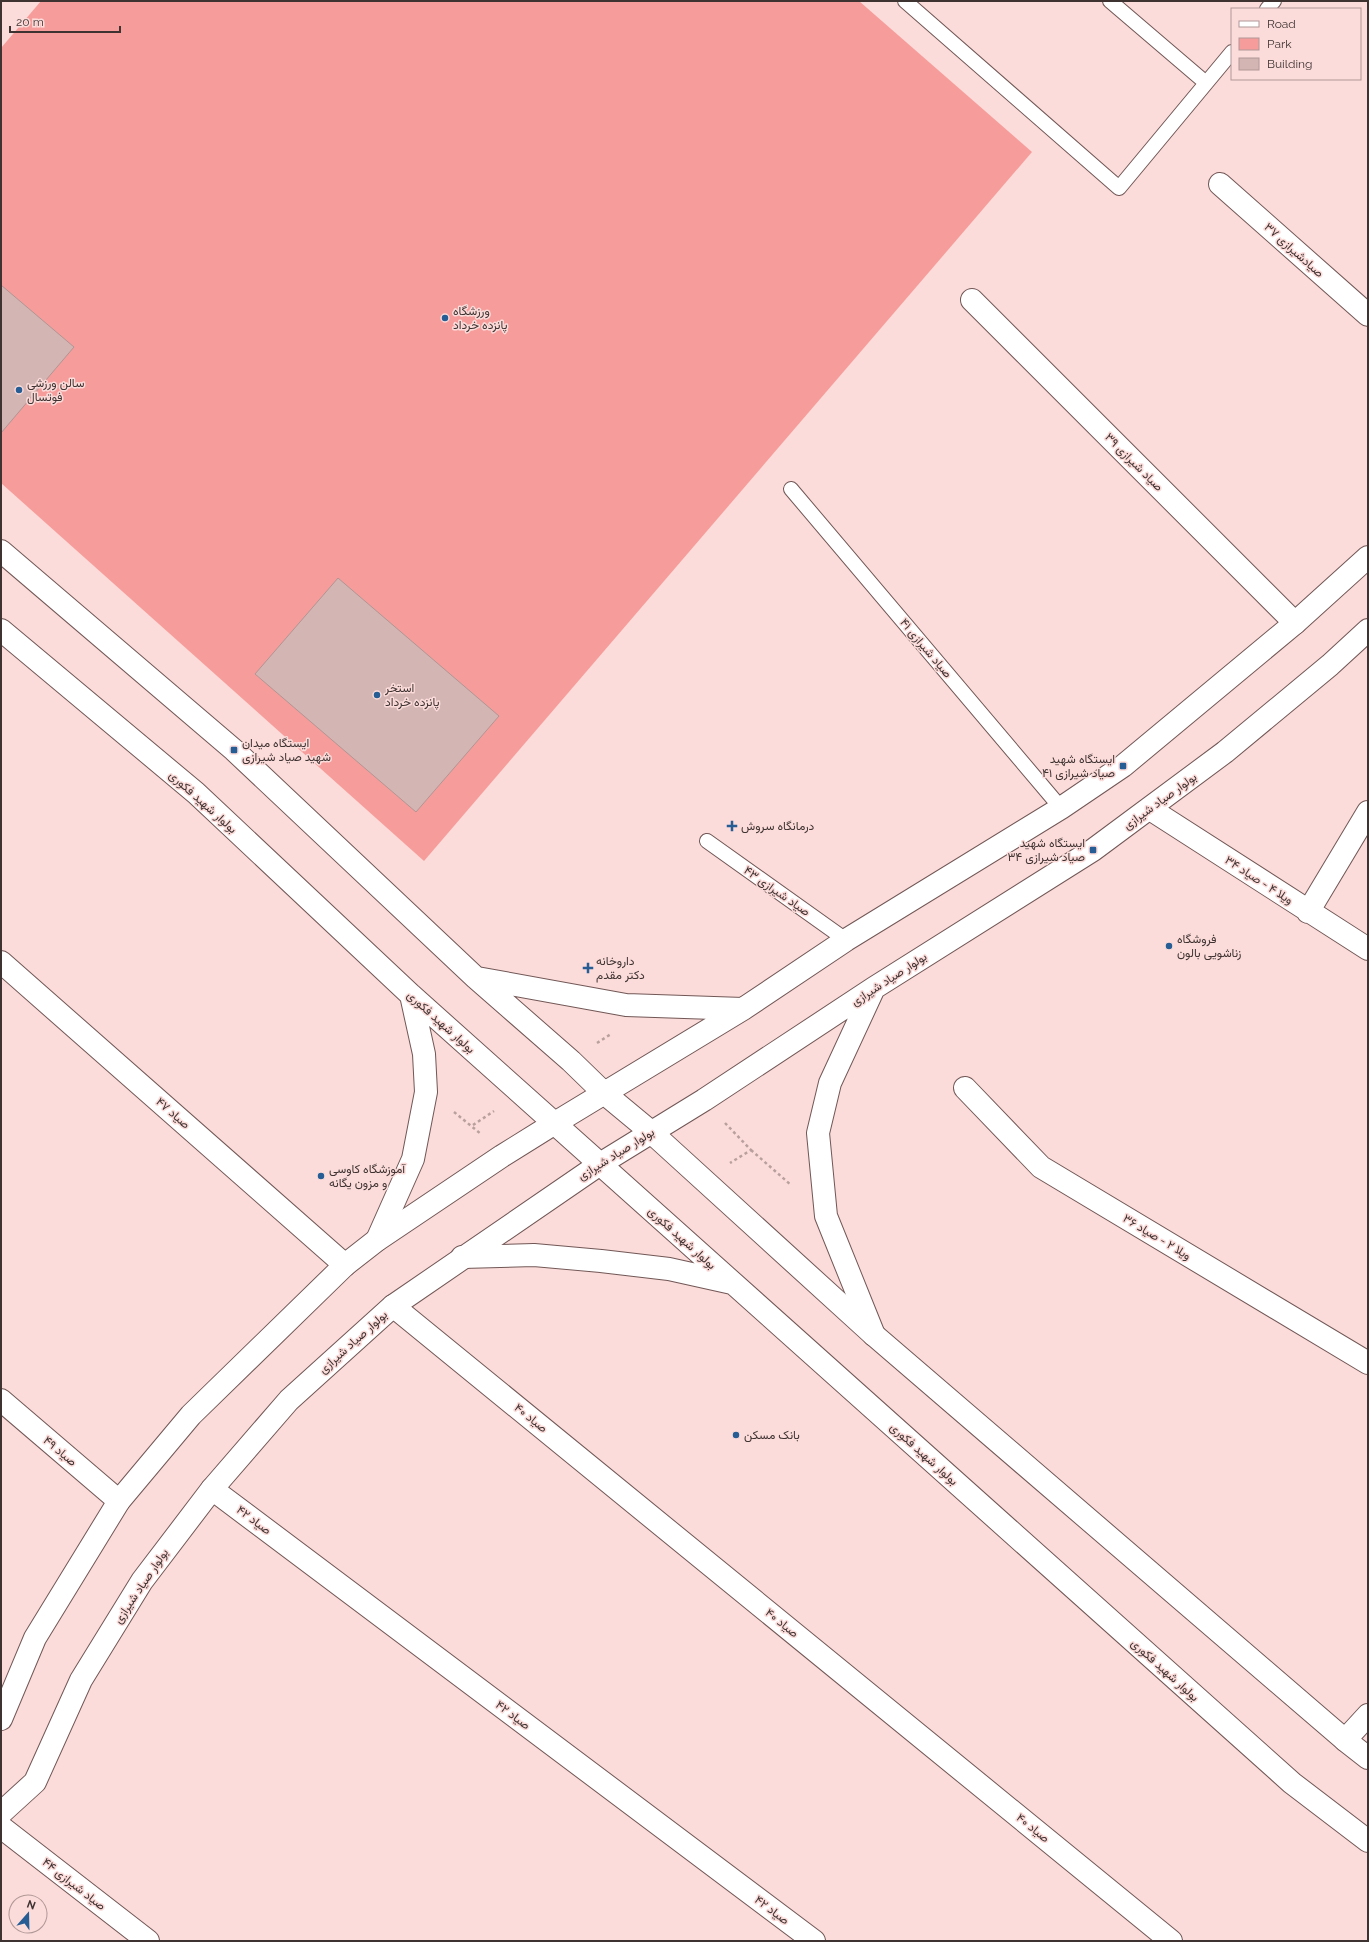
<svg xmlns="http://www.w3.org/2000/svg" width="1369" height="1942" font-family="Raleway,Vazirmatn,sans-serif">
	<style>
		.green { fill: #f69d9b }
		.building { fill: #d3b5b4; stroke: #b19593 }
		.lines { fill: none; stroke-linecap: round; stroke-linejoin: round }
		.service-casing { stroke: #715756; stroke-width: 16 }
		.minor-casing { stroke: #715756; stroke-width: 24 }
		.tertiary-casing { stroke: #715756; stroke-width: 24 }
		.secondary-casing { stroke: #715756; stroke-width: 24 }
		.primary-casing { stroke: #715756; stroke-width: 24 }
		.path { stroke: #b8a09e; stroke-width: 2.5; stroke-dasharray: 3 3; stroke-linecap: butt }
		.service { stroke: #fff; stroke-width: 14 }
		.minor { stroke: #fff; stroke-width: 22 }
		.tertiary { stroke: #fff; stroke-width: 22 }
		.secondary { stroke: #fff; stroke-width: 22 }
		.primary { stroke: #fff; stroke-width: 22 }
		.poi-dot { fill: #265d95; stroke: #fbdcda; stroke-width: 1.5 }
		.labels { text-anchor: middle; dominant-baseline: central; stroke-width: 3; stroke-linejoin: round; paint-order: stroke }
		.street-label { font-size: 12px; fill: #3f3332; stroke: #fbdcda }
		.poi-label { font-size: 12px; fill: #3f3332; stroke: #fbdcda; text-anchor: start }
	</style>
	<rect width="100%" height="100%" fill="#fbdcda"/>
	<path class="green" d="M41,1H859L1032,152L424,861L1,483V48Z"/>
	<path class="building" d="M1,285L74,347L1,433Z
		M338,578L499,716L416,812L255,674Z"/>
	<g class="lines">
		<defs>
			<path id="service" d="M905,1L1119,188L1232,52
				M1110,1L1206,83
				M1267,9L1274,1
				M791,489L1061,808
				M707,841L846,940"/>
			<path id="minor" d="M1220,184L1368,315
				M972,300L1295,623
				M1150,809L1368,949
				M1308,912L1368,812
				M1,962L345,1265
				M965,1088L1041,1167L1368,1363
				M393,1306L1171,1941
				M1,1400L119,1501
				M212,1489L814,1941
				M1345,1740L1368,1715
				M1,1827L148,1941"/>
			<path id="tertiary" d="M1,1719L35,1638L119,1501L191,1415L345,1265L377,1240L502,1156L555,1123
				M1,1813L35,1782L81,1680L142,1581L212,1489L289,1400L393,1306L600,1164"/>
			<path id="secondary" d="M651,1132L874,1335L1345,1740L1368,1758
				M600,1164L1292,1783L1368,1841
				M462,1257L534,1255L601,1261L669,1269L732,1283"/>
			<path id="primary" d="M1,551L234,750L476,978L571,1061L604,1093L651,1132
				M1,630L196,793L411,995L600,1164L704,1100L874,988L1093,850L1225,752L1330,665L1368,630
				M477,978L626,1005L743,1009
				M555,1123L743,1009L846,940L1061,808L1123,766L1295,623L1368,557
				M377,1240L413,1159L426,1092L424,1054L411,995
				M874,1335L826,1216L818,1133L830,1083L874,988"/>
		</defs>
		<use href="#service" class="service-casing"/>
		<use href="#minor" class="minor-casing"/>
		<use href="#tertiary" class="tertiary-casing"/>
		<use href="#secondary" class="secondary-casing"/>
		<use href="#primary" class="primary-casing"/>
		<path class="path" d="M597,1043L611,1034
			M454,1112L481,1134
			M725,1123L751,1150L730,1163
			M473,1125L494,1111
			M751,1150L791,1185"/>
		<use href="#service" class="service"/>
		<use href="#minor" class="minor"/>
		<use href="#tertiary" class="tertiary"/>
		<use href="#secondary" class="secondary"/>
		<use href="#primary" class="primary"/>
	</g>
	<g class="poi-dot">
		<circle cx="445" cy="318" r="4"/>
		<circle cx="19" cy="390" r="4"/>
		<circle cx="377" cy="695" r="4"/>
		<rect x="230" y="746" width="8" height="8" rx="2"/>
		<rect x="1119" y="762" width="8" height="8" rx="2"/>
		<path d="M730 820h4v4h4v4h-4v4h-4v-4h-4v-4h4z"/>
		<rect x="1089" y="846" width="8" height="8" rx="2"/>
		<circle cx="1169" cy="946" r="4"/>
		<path d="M586 962h4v4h4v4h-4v4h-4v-4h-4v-4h4z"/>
		<circle cx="321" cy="1176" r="4"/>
		<circle cx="736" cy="1435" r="4"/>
	</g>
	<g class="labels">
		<g class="street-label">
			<text transform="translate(1294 250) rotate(42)">صیادشیرازی ۳۷</text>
			<text transform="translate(1134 462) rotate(45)">صیاد شیرازی ۳۹</text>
			<text transform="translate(926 648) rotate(50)">صیاد شیرازی ۴۱</text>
			<text transform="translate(1160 801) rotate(-36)">بولوار صیاد شیرازی</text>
			<text transform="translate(203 802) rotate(42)">بولوار شهید فکوری</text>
			<text transform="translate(1259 880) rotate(33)">ویلا ۴ - صیاد ۳۴</text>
			<text transform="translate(777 891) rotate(35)">صیاد شیرازی ۴۳</text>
			<text transform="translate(889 979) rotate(-33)">بولوار صیاد شیرازی</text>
			<text transform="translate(441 1022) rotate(42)">بولوار شهید فکوری</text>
			<text transform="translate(173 1113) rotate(41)">صیاد ۴۷</text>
			<text transform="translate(616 1154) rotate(-32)">بولوار صیاد شیرازی</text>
			<text transform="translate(1157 1237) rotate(31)">ویلا ۲ - صیاد ۳۶</text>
			<text transform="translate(682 1238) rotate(42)">بولوار شهید فکوری</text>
			<text transform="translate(353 1342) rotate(-42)">بولوار صیاد شیرازی</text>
			<text transform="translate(531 1418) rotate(39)">صیاد ۴۰</text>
			<text transform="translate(60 1451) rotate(40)">صیاد ۴۹</text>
			<text transform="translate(924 1454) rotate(42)">بولوار شهید فکوری</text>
			<text transform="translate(254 1520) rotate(37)">صیاد ۴۲</text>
			<text transform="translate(141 1586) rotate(-56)">بولوار صیاد شیرازی</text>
			<text transform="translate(782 1623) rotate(39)">صیاد ۴۰</text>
			<text transform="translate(1165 1670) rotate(42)">بولوار شهید فکوری</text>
			<text transform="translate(513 1715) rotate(37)">صیاد ۴۲</text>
			<text transform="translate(1033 1828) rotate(39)">صیاد ۴۰</text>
			<text transform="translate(74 1884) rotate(38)">صیاد شیرازی ۴۴</text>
			<text transform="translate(772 1910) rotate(37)">صیاد ۴۲</text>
		</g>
		<g class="poi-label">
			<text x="453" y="311">ورزشگاه<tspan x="453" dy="14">پانزده خرداد</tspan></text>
			<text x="27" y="383">سالن ورزشی<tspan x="27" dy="14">فوتسال</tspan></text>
			<text x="385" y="688">استخر<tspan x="385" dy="14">پانزده خرداد</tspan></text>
			<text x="242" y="743">ایستگاه میدان<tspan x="242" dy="14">شهید صیاد شیرازی</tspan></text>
			<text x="1115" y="759" text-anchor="end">ایستگاه شهید<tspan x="1115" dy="14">صیاد شیرازی ۴۱</tspan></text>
			<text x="741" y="826">درمانگاه سروش</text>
			<text x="1085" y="843" text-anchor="end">ایستگاه شهید<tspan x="1085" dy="14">صیاد شیرازی ۳۴</tspan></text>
			<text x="1177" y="939">فروشگاه<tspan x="1177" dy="14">زناشویی بالون</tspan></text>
			<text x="596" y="961">داروخانه<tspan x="596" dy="14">دکتر مقدم</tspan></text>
			<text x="329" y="1169">آموزشگاه کاوسی<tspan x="329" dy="14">و مزون یگانه</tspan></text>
			<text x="744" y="1435">بانک مسکن</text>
		</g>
	</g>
	<rect width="1369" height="1942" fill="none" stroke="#3f3332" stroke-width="4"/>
	<rect x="1231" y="8" width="130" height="72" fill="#fbdcda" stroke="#b09897"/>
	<rect x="1239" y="21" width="20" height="6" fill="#ffffff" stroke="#b09897"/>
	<text x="1267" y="28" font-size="12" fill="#3f3332">Road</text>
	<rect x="1239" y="38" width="20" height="12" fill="#f69d9b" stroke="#b09897"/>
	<text x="1267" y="48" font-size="12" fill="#3f3332">Park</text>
	<rect x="1239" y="58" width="20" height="12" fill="#d3b5b4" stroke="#b09897"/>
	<text x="1267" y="68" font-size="12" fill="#3f3332">Building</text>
	<g transform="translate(28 1914) rotate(20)"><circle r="19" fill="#fbdcda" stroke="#b09897"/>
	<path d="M0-3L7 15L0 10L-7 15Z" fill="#265d95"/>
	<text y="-6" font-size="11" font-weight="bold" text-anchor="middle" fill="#3f3332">N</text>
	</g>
	<path d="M10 26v6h110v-6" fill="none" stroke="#3f3332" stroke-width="2"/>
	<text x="16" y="26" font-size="12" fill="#3f3332" stroke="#fbdcda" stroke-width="3" paint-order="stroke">20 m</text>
</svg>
